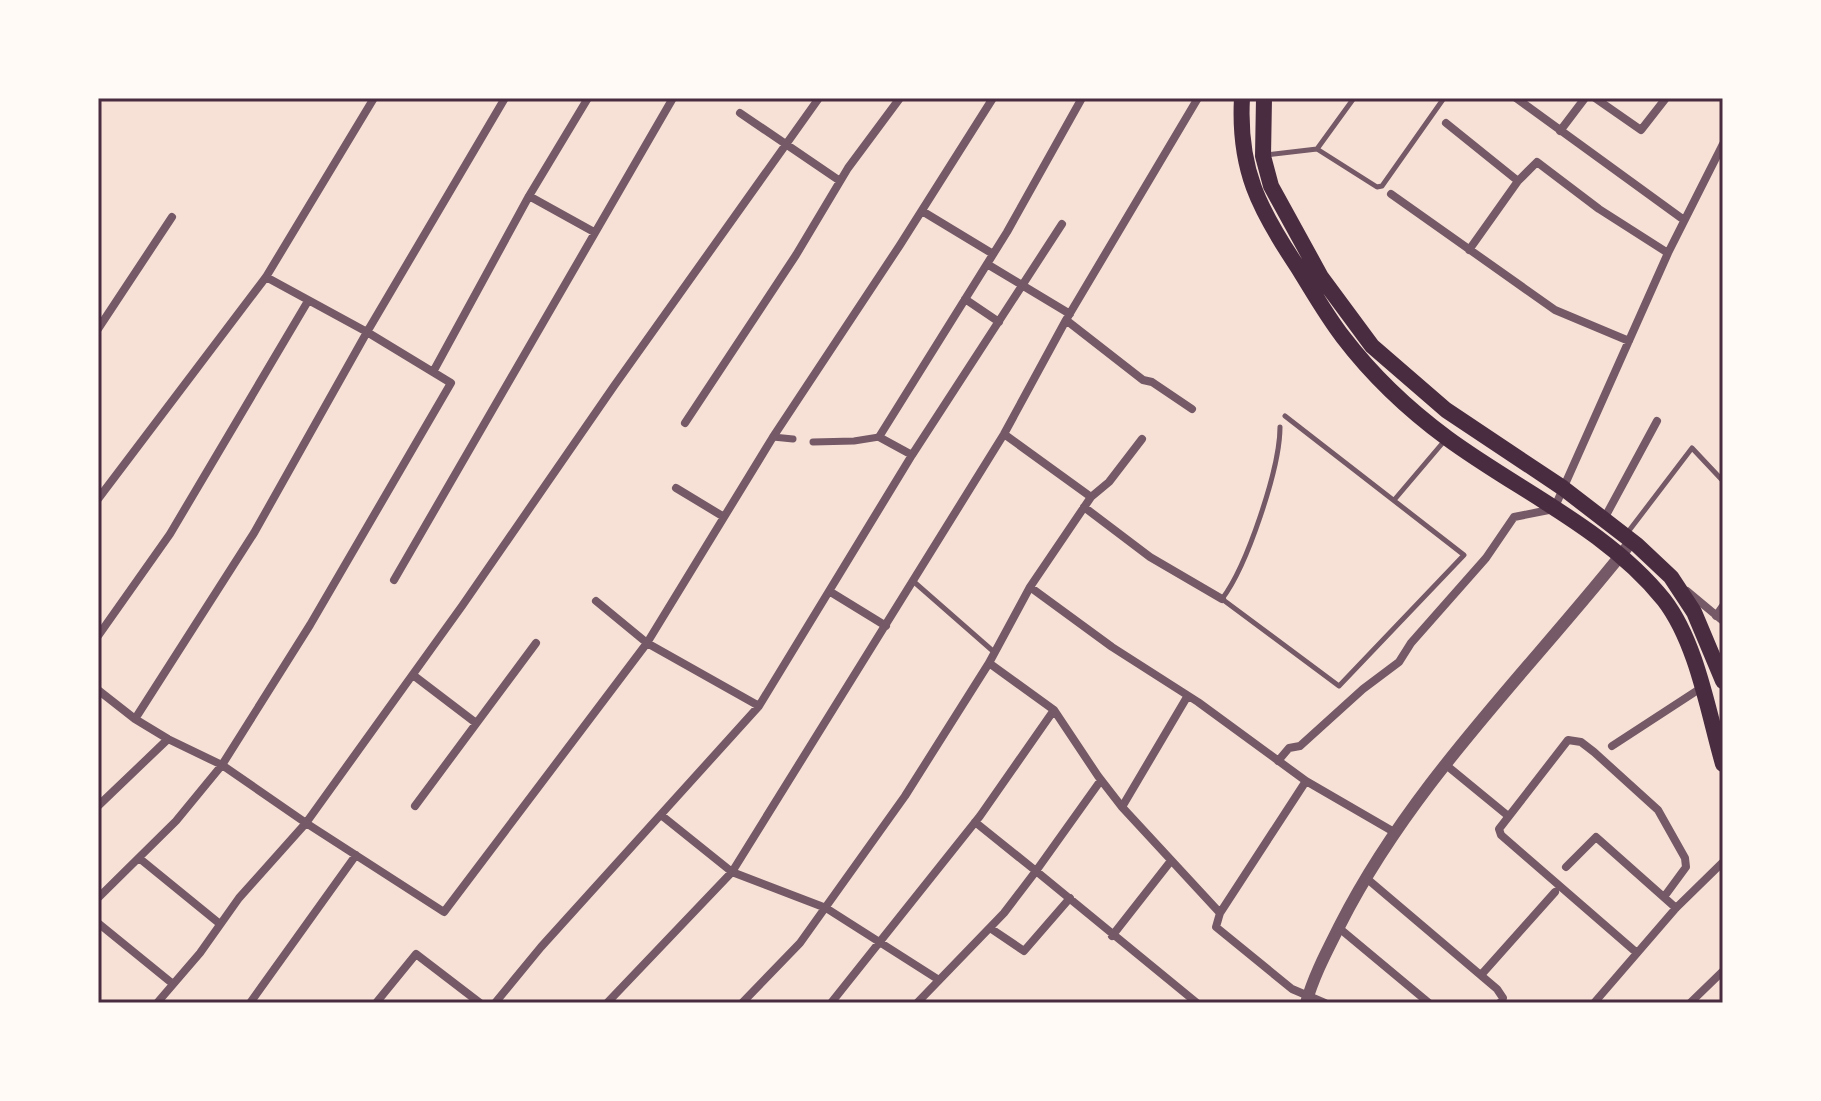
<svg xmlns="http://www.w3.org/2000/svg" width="1821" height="1101" font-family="Arial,sans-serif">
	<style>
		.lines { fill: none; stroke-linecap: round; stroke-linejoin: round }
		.service { stroke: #755966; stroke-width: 5 }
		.pedestrian { stroke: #755966; stroke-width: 7 }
		.minor { stroke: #755966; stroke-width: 8 }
		.tertiary { stroke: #755966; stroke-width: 12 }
		.primary { stroke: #4a2c40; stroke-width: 16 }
		.neatline { fill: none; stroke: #4a2c40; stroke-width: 3 }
	</style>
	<rect width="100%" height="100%" fill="#f7e1d7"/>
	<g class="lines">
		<path class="service" d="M1317,149L1377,187L1382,186L1444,98
			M1266,155L1317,149L1354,98
			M1280,427C1280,468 1247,566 1222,599L1339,686L1464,555L1285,416
			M1395,499L1446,439
			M1628,532L1692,448L1723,481
			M913,581L994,652"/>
		<path class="pedestrian" d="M773,437L793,439
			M813,442L854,441L879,437"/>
		<path class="minor" d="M1516,98L1684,220
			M1595,98L1641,130L1666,98
			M740,113L840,181
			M1446,123L1518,181
			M1560,131L1585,98
			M1391,194L1555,310L1629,341
			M529,196L594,232
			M922,211L993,254
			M1469,250L1518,181L1537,162L1599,209L1668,253
			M987,264L1070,314
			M965,299L999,322
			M1066,320L1143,380L1152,382L1192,409
			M98,329L172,217
			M433,372L529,196L588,98
			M685,423L796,255L848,168L900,98
			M912,455L1062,224
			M676,488L724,517
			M1091,497L1109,482L1142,439
			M98,499L266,277L374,98
			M1084,507L1150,557L1222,599
			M1604,519L1657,421
			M394,580L673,98
			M1030,587L1112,647L1198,702L1306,781L1394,832
			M829,591L886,626
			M1687,591L1723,621
			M596,601L647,643L759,706
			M1716,616L1723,606
			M98,636L170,534L308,301
			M989,663L1054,710L1098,776L1122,807L1220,913L1216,927L1292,989L1325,1003
			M413,675L476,723
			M98,690L135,719L168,739L222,765L306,823L444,912L647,643L773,437L900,245L993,98
			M135,719L254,533L367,332L505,98
			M1612,746L1701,688
			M1278,761L1289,748L1300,746L1363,689L1399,662L1411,643L1486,558L1514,517L1554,509L1668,253L1723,144
			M1446,765L1507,815
			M98,806L168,739
			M415,806L536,643
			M1122,807L1187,697
			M661,815L732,872L826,908L939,980
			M975,822L1036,871L1101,780
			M139,858L220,924
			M1566,867L1596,837L1676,908
			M1365,877L1497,989L1503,998L1500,1003
			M98,898L176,821L222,765L310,625L451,383L367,332L266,277
			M1220,913L1306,781
			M98,923L173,984
			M990,928L1024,951L1070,898
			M1339,928L1429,1003
			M1112,936L1170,862
			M1637,953L1501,835L1499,829L1568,740L1581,742L1594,752L1658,810L1685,858L1686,867L1664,897
			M1481,975L1555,892
			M157,1003L200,953L239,898L306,823L462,606L614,386L819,98
			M250,1003L356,855
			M376,1003L416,954L480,1003
			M495,1003L541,947L759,706L912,455L879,437L1007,232L1082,98
			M607,1003L732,872L1004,434L1066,320L1198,98
			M742,1003L800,943L905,796L989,663L1030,587L1091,497L1004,434
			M831,1003L980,816L1054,710
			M917,1003L1004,913L1036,871L1197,1003
			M1594,1003L1676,908L1723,862
			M1690,1003L1723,971"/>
		<path class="tertiary" d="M1306,1003C1314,975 1327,951 1340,925C1413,781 1533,667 1632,541"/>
		<path class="primary" d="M1242,98C1238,169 1259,209 1297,266C1312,290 1326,315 1343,337C1372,375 1409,410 1447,438C1519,491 1607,529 1664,600C1697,643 1708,712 1723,764
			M1264,98L1263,156L1271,186L1321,277L1372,346L1446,410L1563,488L1637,545L1671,577L1694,612L1723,681"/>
	</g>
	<rect width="1821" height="1101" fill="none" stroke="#fffaf5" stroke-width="200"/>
	<rect x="100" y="100" width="1621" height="901" class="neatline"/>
</svg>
